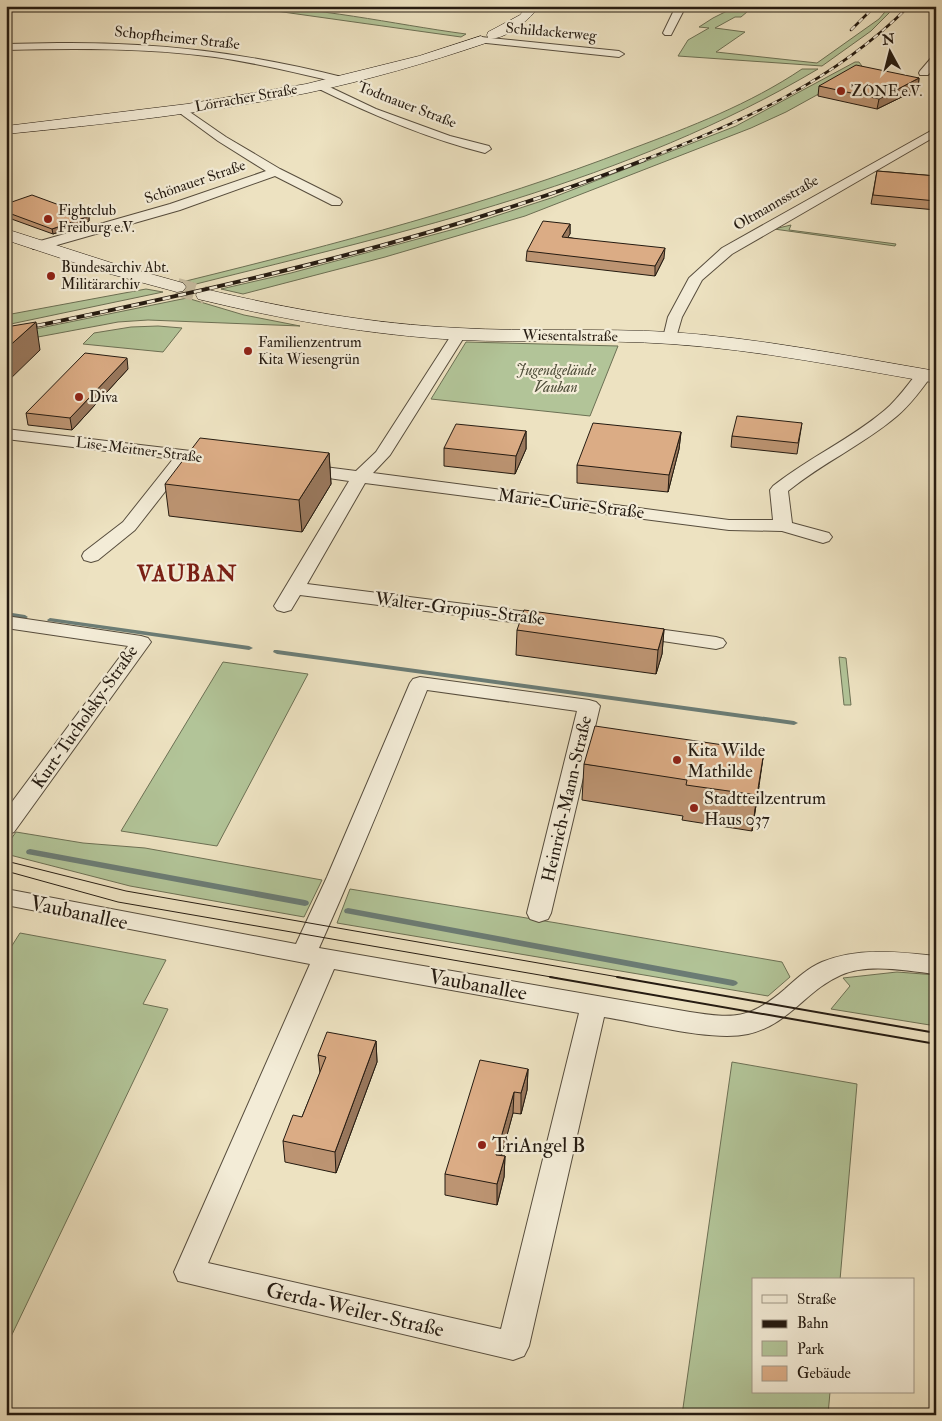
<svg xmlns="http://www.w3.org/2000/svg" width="942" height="1421" font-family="'IM FELL Double Pica',serif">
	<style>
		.green { fill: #b2c498; stroke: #6c7054 }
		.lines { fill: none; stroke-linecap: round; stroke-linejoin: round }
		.stream { fill: #6b7c75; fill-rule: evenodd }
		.secondary-tunnel { stroke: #c5ba9e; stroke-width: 18; stroke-dasharray: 18 9; stroke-linecap: butt }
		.street-casing { stroke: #574d3d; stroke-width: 2 }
		.secondary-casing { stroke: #251b11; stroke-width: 1 }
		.street { fill: #f3ecd7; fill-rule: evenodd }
		.secondary { fill: #f3ecd7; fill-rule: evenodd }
		.tram-far1 { stroke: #251b11; stroke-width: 1 }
		.tram { stroke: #251b11; stroke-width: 2 }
		.rail-far1-casing { stroke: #251b11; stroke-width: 2.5 }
		.rail-casing { stroke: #251b11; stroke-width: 4 }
		.rail-far1 { stroke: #f3ecd7; stroke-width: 2; stroke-dasharray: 5.5; stroke-linecap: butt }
		.rail { stroke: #f3ecd7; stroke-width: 2.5; stroke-dasharray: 8; stroke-linecap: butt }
		.wall { fill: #bc9472; stroke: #251b11 }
		.shaded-wall { fill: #99785d; stroke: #251b11 }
		.building { fill: #dbac85; stroke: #251b11 }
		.poi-dot { fill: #8f2418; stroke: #f3ecd7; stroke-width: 2 }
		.labels { text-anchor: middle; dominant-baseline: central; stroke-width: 4.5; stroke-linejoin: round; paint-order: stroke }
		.far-street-label { font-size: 15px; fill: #251b11; stroke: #f3ecd7 }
		.far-poi-label { font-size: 15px; fill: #251b11; stroke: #f3ecd7; text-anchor: start }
		.far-park-label { font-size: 15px; font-style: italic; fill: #4f4e3a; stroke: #f3ecd7 }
		.street-label { font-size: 18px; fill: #251b11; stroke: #f3ecd7 }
		.poi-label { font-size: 18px; fill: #251b11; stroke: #f3ecd7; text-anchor: start }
		.near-street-label { font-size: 21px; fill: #251b11; stroke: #f3ecd7 }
		.near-poi-label { font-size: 21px; fill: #251b11; stroke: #f3ecd7; text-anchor: start }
		.district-label { font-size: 22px; font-weight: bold; letter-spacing: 1px; fill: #7a1f14; stroke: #f3ecd7 }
	</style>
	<rect width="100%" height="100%" fill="#ede2c1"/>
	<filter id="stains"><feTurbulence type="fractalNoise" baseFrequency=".004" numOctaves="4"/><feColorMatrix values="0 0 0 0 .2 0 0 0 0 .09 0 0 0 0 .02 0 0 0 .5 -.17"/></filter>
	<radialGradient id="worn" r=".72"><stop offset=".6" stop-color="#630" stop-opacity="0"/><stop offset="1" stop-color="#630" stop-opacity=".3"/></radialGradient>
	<path class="green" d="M240,6C316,6 391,24 466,34L461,37Z
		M737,6H754L741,17H735L715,28L745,32L716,52L817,63L879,19L890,6H896L871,31L822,66L678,56L688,40L709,28L699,27L713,18Z
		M855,62H859L864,69L786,112L751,128L525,216L385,257L243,294L221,289L291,273L399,244L462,227L554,197L736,126Z
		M802,69H818C628,182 408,231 196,284L186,281C336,244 486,205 631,149C690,127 750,104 802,69Z
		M791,225L789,230L896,244L895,246L774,229Z
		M146,289L163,292L6,325V315Z
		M187,298L244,315L300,326L148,320L118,322L6,343V335Z
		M158,326L182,328L163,352L83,344L94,333L131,327Z
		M466,342L618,346L590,416L431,399Z
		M839,657L846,658L851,705H844Z
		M223,662L308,674L217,846L121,831Z
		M16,832L83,843L145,848L322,880L304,917L130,886L6,854V846Z
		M350,889L557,923L782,962L790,977L768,996L337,923Z
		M20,933L166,960L143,1004L168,1009L6,1347V955Z
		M897,972L936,975V1026L831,1009L850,986L843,978Z
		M732,1062L857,1084L840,1280H753V1392H830L828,1415H682Z"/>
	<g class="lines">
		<path class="stream" d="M6,612L25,615L28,617L25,619L6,616Z
			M50,618L249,646L253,648L249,650L48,621L47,620Z
			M274,650H277L794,721L798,723L794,725L277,654L273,652Z
			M30,849L305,900L308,901L309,903L308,905L305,906L27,854L26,852L27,850Z
			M348,908L733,980L736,981L738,983L736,985L733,986L345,913L344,911L345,909Z"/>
		<path class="secondary-tunnel" d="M177,287L205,295"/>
		<defs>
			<path id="street" d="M676,6H686L671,35H665L663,33Z
				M481,37L619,51L624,54L619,57L477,42L476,40Z
				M58,43C160,42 247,53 346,78L347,80L342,83C300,74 258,63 215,57C146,48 76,48 6,50V44Z
				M936,56V66L928,75H920L919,73L920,71L932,57Z
				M319,82L376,109L450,136L489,146L491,149L485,153C426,138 370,114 315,87L314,85L315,83Z
				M181,106L226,137L280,169L340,199L342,202L340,205H332L275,176L180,210L43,249H33L31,246L33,243L170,204L266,171L218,141L177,111L175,109L177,107Z
				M936,128V136L732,254L702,280L682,317L675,341H665L663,338L668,317L689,278L722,248Z
				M459,330L464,331L466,334L390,455L373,473L729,520H773L770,490L773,486C808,458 851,439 885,410C898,399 908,384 918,372H930L932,375C922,389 910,405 897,416C863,445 822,463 788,491L792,523L829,533L832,537L829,541L823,543L782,531L729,530L365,483L307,584L551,615L558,617L561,621L558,625L551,627L300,595L291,610L284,612L277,610L274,606L349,481L301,474L295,473L292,469L295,465L301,464L356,471L376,452L452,334L454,331Z
				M6,429L216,454L222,455L225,459L222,463L216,464L189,461L135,530L98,560L91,562L84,560L82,556L84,552L123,522L173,459L6,439Z
				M6,616L141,636L148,638L151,642L14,832L6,835V810L128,646L6,628Z
				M636,626L716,637L723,639L726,643L723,647L716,649L629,636L626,632L629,628Z
				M420,677L589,700L596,702L600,706L551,913L548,919L539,922L530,919L527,913L577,711L427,690C393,775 357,863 319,948L690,1012C734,1019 750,1019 785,989C796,979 808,968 822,962C859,947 898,952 936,956V974C906,971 869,963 841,975C806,990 789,1025 748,1034C711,1042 643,1023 604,1017L529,1346L524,1356L513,1360L178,1281L174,1272L310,964L6,905V889L296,944L327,877L410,683L413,679ZM334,969L579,1013L501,1329L208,1263Z"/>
			<path id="secondary" d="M527,6H540C531,18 504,42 488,38L487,35L488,32L520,15Z
				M481,36L487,40L486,43C427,63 368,80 307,93C208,113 107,124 6,134V126L187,104L306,84L419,56Z
				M6,229L115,264L183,283L186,287L183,291L177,292L103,272L6,240Z
				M205,289C288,309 373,324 459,328C529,332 600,328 670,332C760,338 848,356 936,371V383C848,368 760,350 671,344C600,339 530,343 459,340C371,335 284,320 198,299L196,295L198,291Z"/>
		</defs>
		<use href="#street" class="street-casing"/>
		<use href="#secondary" class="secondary-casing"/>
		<use href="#street" class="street"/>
		<use href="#secondary" class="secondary"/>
		<path class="tram-far1" d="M6,861L126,891L624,978
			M6,871L118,902L557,978"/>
		<path class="tram" d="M550,977L936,1044
			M617,977L936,1033"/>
		<defs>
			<path id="rail-far1" d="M851,30L875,6
				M641,161C739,123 834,82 909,6"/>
			<path id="rail" d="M6,332C222,288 438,240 644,160"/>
		</defs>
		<use href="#rail-far1" class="rail-far1-casing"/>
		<use href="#rail" class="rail-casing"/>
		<use href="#rail-far1" class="rail-far1"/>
		<use href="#rail" class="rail"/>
	</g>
	<path class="wall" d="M919,78L918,89L877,109L818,96L819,86Z
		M877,171L936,176V210L871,204Z
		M6,204L89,216V221L53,234L6,217Z
		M570,224V234L567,237L664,258L655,276L526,261L527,251Z
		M128,369L72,430L28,425L26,413Z
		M802,423L797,454L731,447L732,436Z
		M526,431V449L515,474L444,466V448Z
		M681,432L679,449L668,492L577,483V465Z
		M329,453L331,484L302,532L169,516L165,484Z
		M664,629L662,654L656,674L516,655L517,630Z
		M584,764L759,786L752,831L682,820L683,816L582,800Z
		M376,1041L377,1062L336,1173L285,1162L283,1141L302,1117L320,1073L318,1055Z
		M528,1069L527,1090L521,1114L513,1113L501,1156H505L504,1177L497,1205L445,1195V1174Z"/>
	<path class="shaded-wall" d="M919,78L918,89L877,109L879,99Z
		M89,216V221L53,234L52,229Z
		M570,224V234L562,247V237Z
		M665,248L664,258L655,276V266Z
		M36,322L40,350L6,383V349Z
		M127,358L128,369L72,430L70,418Z
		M526,431V449L515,474L516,456Z
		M681,432L679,449L668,492L669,475Z
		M329,453L331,484L302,532L299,500Z
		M664,629L662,654L656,674L658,650Z
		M764,751L759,786L752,831L757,795Z
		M376,1041L377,1062L336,1173L335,1152Z
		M528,1069L527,1090L521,1114V1093Z
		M514,1092L513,1113L496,1176V1155Z
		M505,1156L504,1177L497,1205V1184Z"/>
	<path class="building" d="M856,65L919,78L879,99L819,86Z
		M877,171L936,176V201L873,195Z
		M32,195L89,216L52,229L6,212V204Z
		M543,221L570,224L562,237L665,248L655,266L527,251Z
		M36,322L6,349V327Z
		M85,353L127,358L70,418L26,413Z
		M737,416L802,423L798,443L732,436Z
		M593,423L681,432L669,475L577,465Z
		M456,424L526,431L516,456L444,448Z
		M200,438L329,453L299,500L165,484Z
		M524,610L664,629L658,650L517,630Z
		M595,726L764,751L757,795L686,785L687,780L584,764Z
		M327,1032L376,1041L335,1152L283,1141L293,1115L302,1117L326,1057L318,1055Z
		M480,1060L528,1069L521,1093L514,1092L496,1155L505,1156L497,1184L445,1174Z"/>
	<g class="poi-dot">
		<circle cx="841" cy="91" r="5"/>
		<circle cx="48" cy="219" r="5"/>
		<circle cx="51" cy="276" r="5"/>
		<circle cx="248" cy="351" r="5"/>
		<circle cx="79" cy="397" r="5"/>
		<circle cx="677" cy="760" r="5"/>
		<circle cx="694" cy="808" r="5"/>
		<circle cx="482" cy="1145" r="5"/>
	</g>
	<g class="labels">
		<g class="far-street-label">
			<text transform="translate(551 32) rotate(5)">Schildackerweg</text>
			<text transform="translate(177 38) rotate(6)">Schopfheimer Straße</text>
			<text transform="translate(246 98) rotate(-10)">Lörracher Straße</text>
			<text transform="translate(407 105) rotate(21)">Todtnauer Straße</text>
			<text transform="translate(195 182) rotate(-19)">Schönauer Straße</text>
			<text transform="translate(776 203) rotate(-30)">Oltmannsstraße</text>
			<text transform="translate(570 336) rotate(1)">Wiesentalstraße</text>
			<text transform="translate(139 450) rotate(7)">Lise-Meitner-Straße</text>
		</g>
		<g class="far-poi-label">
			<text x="851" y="91">ZONE e.V.</text>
			<text x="58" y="210">Fightclub<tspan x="58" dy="17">Freiburg e.V.</tspan></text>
			<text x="61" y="267">Bundesarchiv Abt.<tspan x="61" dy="17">Militärarchiv</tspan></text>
			<text x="258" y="342">Familienzentrum<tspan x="258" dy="17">Kita Wiesengrün</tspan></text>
			<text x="89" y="397">Diva</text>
		</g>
		<g class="far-park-label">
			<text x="556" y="370">Jugendgelände<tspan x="556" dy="17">Vauban</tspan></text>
		</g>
		<g class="street-label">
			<text transform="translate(571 504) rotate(7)">Marie-Curie-Straße</text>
			<text transform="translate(460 609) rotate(7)">Walter-Gropius-Straße</text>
			<text transform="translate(85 717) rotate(-55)">Kurt-Tucholsky-Straße</text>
			<text transform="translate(567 799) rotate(-77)">Heinrich-Mann-Straße</text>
		</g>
		<g class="poi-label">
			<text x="687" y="750">Kita Wilde<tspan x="687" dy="21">Mathilde</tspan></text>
			<text x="704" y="798">Stadtteilzentrum<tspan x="704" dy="21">Haus 037</tspan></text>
		</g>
		<g class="near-street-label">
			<text transform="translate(79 913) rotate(12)">Vaubanallee</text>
			<text transform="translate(478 985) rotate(10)">Vaubanallee</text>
			<text transform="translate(355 1310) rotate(13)">Gerda-Weiler-Straße</text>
		</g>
		<g class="near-poi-label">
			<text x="492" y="1145">TriAngel B</text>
		</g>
		<g class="district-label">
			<text x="187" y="574">VAUBAN</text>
		</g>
	</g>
	<rect width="942" height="1421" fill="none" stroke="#ede2c1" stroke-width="25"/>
	<rect x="8" y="8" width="927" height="1406" fill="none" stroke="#251b11" stroke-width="2.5"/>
	<rect x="12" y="12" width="917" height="1396" fill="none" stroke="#251b11"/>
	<rect x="752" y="1278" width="162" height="115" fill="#f3ecd7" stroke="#a19888"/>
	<rect x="762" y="1295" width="25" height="8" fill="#f3ecd7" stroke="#a19888"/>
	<text x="797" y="1304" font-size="15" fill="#251b11">Straße</text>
	<rect x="762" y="1320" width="25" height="8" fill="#251b11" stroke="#a19888"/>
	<text x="797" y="1328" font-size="15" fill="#251b11">Bahn</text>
	<rect x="762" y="1341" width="25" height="15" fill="#b2c498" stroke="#a19888"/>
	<text x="797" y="1354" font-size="15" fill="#251b11">Park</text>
	<rect x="762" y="1366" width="25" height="15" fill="#dbac85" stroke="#a19888"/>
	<text x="797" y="1378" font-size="15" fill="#251b11">Gebäude</text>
	<g transform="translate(890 52) rotate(353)" stroke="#f3ecd7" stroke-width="4" paint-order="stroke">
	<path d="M0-4L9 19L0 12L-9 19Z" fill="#251b11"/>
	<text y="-8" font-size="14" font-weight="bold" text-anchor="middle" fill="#251b11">N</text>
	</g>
	<rect width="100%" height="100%" filter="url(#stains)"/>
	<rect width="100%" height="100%" fill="url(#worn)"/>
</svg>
